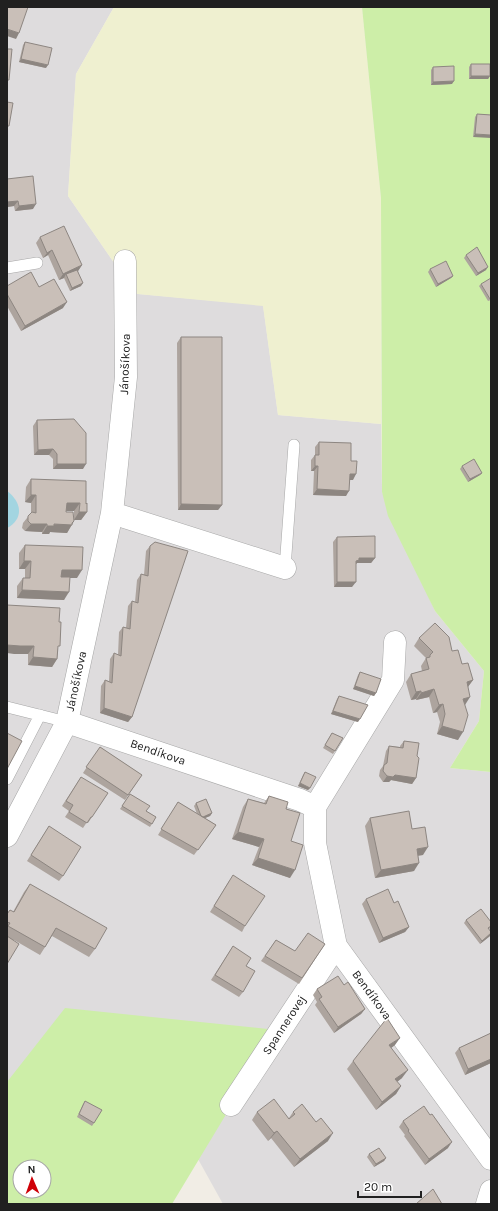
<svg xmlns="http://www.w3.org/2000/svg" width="498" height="1211" font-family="Karla,sans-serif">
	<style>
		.residential { fill: #dedcdd }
		.farmland { fill: #eff0d0 }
		.grass { fill: #cdeea8; fill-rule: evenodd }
		.water { fill: #a3d5e1 }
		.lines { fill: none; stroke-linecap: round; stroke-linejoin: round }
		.lane-casing { stroke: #a7a7a7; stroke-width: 12 }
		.street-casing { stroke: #a7a7a7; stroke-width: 23 }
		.lane { stroke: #fff; stroke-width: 11 }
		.street { stroke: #fff; stroke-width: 22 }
		.wall { fill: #ada49e; fill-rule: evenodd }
		.shaded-wall { fill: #8d8681 }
		.building { fill: #c9bfb8; stroke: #8d8681 }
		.labels { text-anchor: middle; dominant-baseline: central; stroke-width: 3; stroke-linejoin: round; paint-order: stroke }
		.street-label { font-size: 12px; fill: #202020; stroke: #fff }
	</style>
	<rect width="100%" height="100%" fill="#f1ede5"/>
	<path class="residential" d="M7,7H114L76,74L68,196L119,270L127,293L263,305L278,415L381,424L382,492L435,611L484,671L479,721L450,768L491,772V1204H223L198,1159L276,1030L7,1082Z"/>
	<path class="farmland" d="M114,7H362L381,198V424L278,415L263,306L127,293L119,270L68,196L76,74Z"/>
	<path class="grass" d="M362,7H491V772L450,768L479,721L484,671L435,611L388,516L382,492L381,198Z
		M65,1008L277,1030L172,1204H7V1082ZM20,1167H44V1191H20Z"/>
	<path class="water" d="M7,491C22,502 24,519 7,528Z"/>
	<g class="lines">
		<defs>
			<path id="lane" d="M7,268L37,263
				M285,568L294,445
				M7,707L67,722
				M7,779L40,715"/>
			<path id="street" d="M112,513L285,568
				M395,642L393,680L315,807V843L336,946L491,1159
				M67,722L300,800L315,807
				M7,836L67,722L112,513L126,377L125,261
				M231,1105L336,946
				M487,1204L491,1191"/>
		</defs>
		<use href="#lane" class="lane-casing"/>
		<use href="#street" class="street-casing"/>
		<use href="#lane" class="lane"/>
		<use href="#street" class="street"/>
	</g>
	<path class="wall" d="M25,42L46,68L19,62L23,45Z
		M471,64L490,76L488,79H469V67Z
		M433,67L452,84L431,85V70Z
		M477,114L491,115L473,137L475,117Z
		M7,179L33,209L15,211L14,206L7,207Z
		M40,237L82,265L78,271L81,286L70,291L64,278L59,280L48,255L43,258L36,243Z
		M466,255L486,270L476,276L464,258Z
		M430,269L453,276L451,278L436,287L428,272Z
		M481,284L491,300L488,301L479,286Z
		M7,286L39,287L63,308L21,331L7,306Z
		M181,337L222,505L218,510H178L177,343Z
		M37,420L83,469H53V459L49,455H34L33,426Z
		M319,442L351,461L353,480H350L346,496L313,495L314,471H311V460L315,455V447Z
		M462,466L482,473L480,475L468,482L460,469Z
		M31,479L86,504L87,512L81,520H74V521L67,533L50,532L49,534H42V532L25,531L22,528L23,523L31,513V503L25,502L26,487ZM66,511H74V519L66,512Z
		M337,537L375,558L371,563H357L356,564L352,587H334L333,542Z
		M155,542L132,717L128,722L100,713L101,686L105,680L109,681L110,659L114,653L118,655L119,632L123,627L126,628L128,606L132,601L135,602L137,580L141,574L144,575L146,551L150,546Z
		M25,545L77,578H70L64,600L17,598V586L23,578H25V569H19V553Z
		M7,605L58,649L57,659L52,667L28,665V654H14Z
		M419,638L452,651L462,664L473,680L468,687L458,740L437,734L440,722L437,712L433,713L429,697L416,700V699L411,700L406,682L411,674L422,671L421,666L426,658L414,646Z
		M360,672L376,693L374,696L353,689L358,675Z
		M339,696L358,722L331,714L337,699Z
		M332,733L343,738L333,754L323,748Z
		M404,741L417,756L416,778L412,784L391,780L389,782H383L379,776L380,770L383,766L386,751L389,746L400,747V746Z
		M100,747L142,775L125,800L83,773Z
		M305,772L310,788L308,790L298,786L303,775Z
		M81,777L92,817L88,823L87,822L83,828L65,817L69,811L62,806Z
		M130,794L146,811L156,817L150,827L120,809Z
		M269,796L286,809L291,841L290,878L252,865L259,847L232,839L243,807L248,799L264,803Z
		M178,802L197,814L194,806L196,803L212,813L210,816L205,818L216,825L194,855L158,835Z
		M370,818L412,829L423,855L418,856L414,871L375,878L365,826Z
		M49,826L63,876L59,881L27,861Z
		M229,881L245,926L242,932L210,912Z
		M30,884L95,949L89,957L52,936L40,955L14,940L7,964V913L10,910L13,912L24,892Z
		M366,899L409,927L405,932L379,943L362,904Z
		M466,920L491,922V928L489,929L491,934L490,936L480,944L464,923Z
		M276,940L295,951L325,944L299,984L261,961Z
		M233,946L246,966L243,992L239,997L211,980Z
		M344,985L365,1009L361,1014L334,1033L315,1005L317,1002L313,995L317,989Z
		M491,1033V1063L465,1075L455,1053L459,1048Z
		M395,1045L391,1048L402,1078L397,1082L401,1086L396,1094L376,1110L347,1069L353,1061Z
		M85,1101L94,1123L92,1126L77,1117L83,1104Z
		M257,1112L289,1118L293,1112L328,1141L294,1167L271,1138L268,1141L252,1120Z
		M430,1115L448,1148L425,1165L404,1136L405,1135L399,1127L403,1121Z
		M369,1154L386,1158L384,1161L374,1167L367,1157Z"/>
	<path class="shaded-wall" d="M7,29L19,33L16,39L7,36Z
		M21,59L48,65L46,68L19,62Z
		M471,76H490L488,79H469Z
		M454,81L452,84L431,85L433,82Z
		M475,134L491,135V138L473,137Z
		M18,201L14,206L7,207V202Z
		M36,204L33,209L15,211L19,206Z
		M52,250L48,255L43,258L47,253Z
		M82,265L78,271L67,276L66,274L64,278L59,280L63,274Z
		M488,267L486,270L476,276L478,273Z
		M453,276L451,278L436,287L438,284Z
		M83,283L81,286L70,291L72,288Z
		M67,302L63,308L21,331L25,326Z
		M53,449L49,455H34L38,450Z
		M57,464H86L83,469H53Z
		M315,466H318L314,471H311Z
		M482,473L480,475L468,482L470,479Z
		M350,474H356L353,480H346Z
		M317,489L349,491L346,496L313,495Z
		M31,495H36L31,503L25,502Z
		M67,503H80L74,511H61Z
		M181,504L222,505L218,510H178Z
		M79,512H87L81,520H74Z
		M74,521L67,533L50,532L49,534H42L47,526Z
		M31,524H47L42,532L25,531Z
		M359,558H375L371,563H357L355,565L352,567Z
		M24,561H31L25,569H19Z
		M62,570H82L77,578H56Z
		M337,582H356L352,587H334Z
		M22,590L69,592L64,600L17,598Z
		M7,645L34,646L28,654H14L7,653Z
		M33,657L57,659L52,667L28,665Z
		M473,680L467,688V682Z
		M355,686L376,693L374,696L353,689Z
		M434,689L429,697L416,700L421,693Z
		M421,691L416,699L411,700L416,692Z
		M470,697L465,705L463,699Z
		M443,704L437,712L433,713L439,705Z
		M104,708L132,717L128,722L100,713Z
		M333,711L360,719L358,722L331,714Z
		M442,726L463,732L458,740L437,734Z
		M395,775L416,778L412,784L391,780L389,782H383L387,776Z
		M300,783L310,788L308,790L298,786Z
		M212,813L210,816L200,820L202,817Z
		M238,832L264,839L259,847L232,839Z
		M428,847L423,855L412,856L417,849Z
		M258,858L295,870L290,878L252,865Z
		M419,863L414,871L375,878L381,870Z
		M409,927L405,932L379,943L383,938Z
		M491,933L490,936L480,944L482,941Z
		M365,1009L361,1014L334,1033L338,1027Z
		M400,1038L395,1045L384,1053L389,1045Z
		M491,1059V1063L465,1075L468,1069Z
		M408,1070L402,1078L390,1087L395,1079Z
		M401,1086L396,1094L376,1110L382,1102Z
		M277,1131L271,1138L268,1141L274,1133Z
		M333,1133L328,1141L294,1167L300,1159Z
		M452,1142L448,1148L425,1165L429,1159Z
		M386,1158L384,1161L374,1167L376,1164Z"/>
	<path class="building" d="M7,7H28L19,33L7,29Z
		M25,42L52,48L48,65L21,59Z
		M7,49H12L9,80H7Z
		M471,64H490V76H471Z
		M454,66V81L433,82V67Z
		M7,102L13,103L9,126H7Z
		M477,114L491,115V135L475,134Z
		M33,176L36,204L19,206L18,201L7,202V179Z
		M64,226L82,265L63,274L52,250L47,253L40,237Z
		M477,247L488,267L478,273L466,255Z
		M446,261L453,276L438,284L430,269Z
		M77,270L83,283L72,288L66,274Z
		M31,272L39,287L54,279L67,302L25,326L7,294V286Z
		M491,278V298L490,299L481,284Z
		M181,337H222V505L181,504Z
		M74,419L86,433V464H57V454L53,449L38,450L37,420Z
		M319,442L351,443V461H357L356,474H350L349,491L317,489L318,466H315V455H319Z
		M474,459L482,473L470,479L462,466Z
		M31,479L86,481V504L87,503V512H79L80,503H67L66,512H73L74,521L72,523V525L54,524V526H47V524H31L28,521V516L32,512L36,513V495H31Z
		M375,536V558H359V560L356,561V582H337V537Z
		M155,542L188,551L132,717L104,708L105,680L112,683L114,653L121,656L123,627L130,629L132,601L138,603L141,574L148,576L150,546Z
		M25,545L83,547L82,570H62L61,577H70L69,592L22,590L23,578H30L31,561H24Z
		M7,605L60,608L59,622H61L60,646H58L57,659L33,657L34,646H20L7,645Z
		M435,623L449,637L452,651L458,650L462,664L468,663L473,680L467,682L470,697L463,699L468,715L463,732L442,726L445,714L443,704L439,705L434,689L421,693V691L416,692L411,674L429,669L426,658L430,657V655L433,652L419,638Z
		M360,672L381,679L376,693L355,686Z
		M339,696L368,705L360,719L333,711Z
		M7,733L22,741L7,769Z
		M332,733L343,738L335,751L325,745Z
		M404,741L419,743L417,756L419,758L416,778L395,775L393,777L387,776L383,771L384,765L387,763L389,746L403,748Z
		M100,747L142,775L128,795L86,767Z
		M305,772L316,777L310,788L300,783Z
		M81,777L108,793L92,817H91L87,823L69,812L73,805L66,801Z
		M130,794L150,806L146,811L156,817L152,824L122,806Z
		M269,796L288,802L286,809L300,813L291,841L303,845L295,870L258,858L264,839L238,832L248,799L266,804Z
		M206,799L212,813L203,817L201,816L196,803Z
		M178,802L216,825L198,850L161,829Z
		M409,811L412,829L425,827L428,847L417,849L419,863L381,870L370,818Z
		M49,826L81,847L63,876L31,855Z
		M233,875L265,896L245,926L214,906Z
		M30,884L107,928L95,949L56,928L45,947L8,926L10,923L7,922V914L10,910L14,912Z
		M388,889L394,903L398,901L409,927L383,938L366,899Z
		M481,909L491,922V926L488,928L491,932V933L482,941L466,920Z
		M308,933L325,944L302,978L265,956L276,940L295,951Z
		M7,936L19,944L7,964Z
		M233,946L251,958L246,966L255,971L243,992L215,975Z
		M338,976L344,985L348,982L365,1009L338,1027L319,999L322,997L317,989Z
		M387,1018L400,1038L389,1045L408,1070L395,1079L401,1086L382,1102L353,1061Z
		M491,1033V1059L468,1069L459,1048Z
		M274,1099L289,1119L295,1114L293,1112L302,1104L316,1122L321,1118L333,1133L300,1159L277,1131L274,1133L257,1112Z
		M85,1101L102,1110L94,1123L79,1114Z
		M424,1106L430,1115L432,1114L452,1142L429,1159L408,1131L409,1130L403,1121Z
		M379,1148L386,1158L376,1164L369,1154Z
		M433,1189L442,1204H416Z"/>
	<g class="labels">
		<g class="street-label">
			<text transform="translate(125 364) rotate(-88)">Jánošíkova</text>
			<text transform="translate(76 681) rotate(-78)">Jánošíkova</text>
			<text transform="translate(158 752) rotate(19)">Bendíkova</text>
			<text transform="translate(372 995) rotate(54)">Bendíkova</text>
			<text transform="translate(284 1025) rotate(-57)">Spannerovej</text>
		</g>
	</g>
	<rect width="498" height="1211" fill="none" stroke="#202020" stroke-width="16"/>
	<g transform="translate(32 1179) rotate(358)"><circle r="19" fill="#ffffff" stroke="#a6a6a6"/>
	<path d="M0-3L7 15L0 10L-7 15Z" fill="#cf0007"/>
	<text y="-6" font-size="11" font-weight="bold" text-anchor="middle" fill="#202020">N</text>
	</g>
	<path d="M358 1191v6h63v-6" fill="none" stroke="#202020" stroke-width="2"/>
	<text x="364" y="1191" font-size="12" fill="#202020" stroke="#ffffff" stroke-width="3" paint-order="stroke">20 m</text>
</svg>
